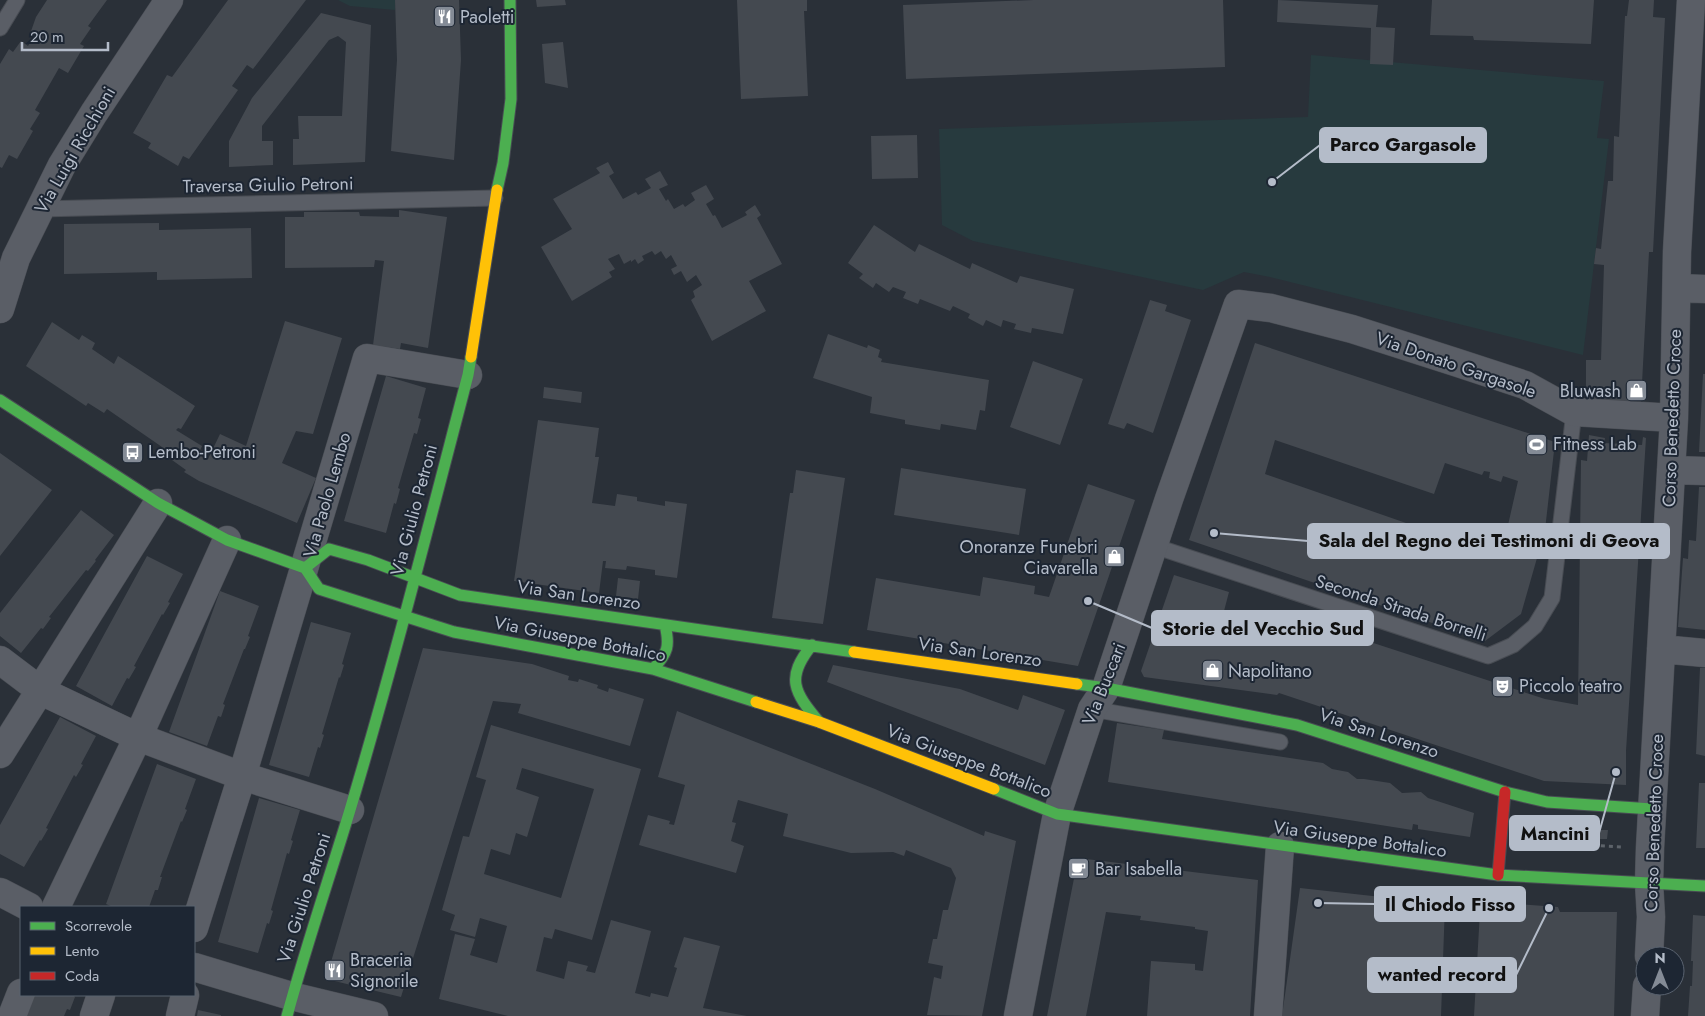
<svg xmlns="http://www.w3.org/2000/svg" width="1705" height="1016" font-family="Jost,sans-serif">
	<style>
		.green { fill: #273a3e }
		.building { fill: #444950; fill-rule: evenodd }
		.lines { fill: none; stroke-linecap: round; stroke-linejoin: round }
		.lane-casing { stroke: #484c53; stroke-width: 17 }
		.street-casing { stroke: #484c53; stroke-width: 29 }
		.fast-casing { stroke: #484c53; stroke-width: 13 }
		.slow-casing { stroke: #484c53; stroke-width: 13 }
		.jam-casing { stroke: #484c53; stroke-width: 13 }
		.path { stroke: #5d636a; stroke-width: 3; stroke-dasharray: 4 4; stroke-linecap: butt }
		.lane { stroke: #5a5e66; stroke-width: 15 }
		.street { stroke: #5a5e66; stroke-width: 28 }
		.fast { stroke: #4caf50; stroke-width: 11 }
		.slow { stroke: #ffc107; stroke-width: 11 }
		.jam { stroke: #c62828; stroke-width: 11 }
		.labels { text-anchor: middle; dominant-baseline: central; stroke-width: 4; stroke-linejoin: round; paint-order: stroke }
		.poi-label { font-size: 18px; fill: #b4bcc9; stroke: #1d2633; text-anchor: start }
		.street-label { font-size: 18px; fill: #b4bcc9; stroke: #1d2633 }
		.leader { fill: none; stroke: #b4bcc9; stroke-width: 2 }
		.callout-dot { fill: #b4bcc9; stroke: #1d2633; stroke-width: 2 }
		.callout { fill: #b4bcc9; stroke: #b4bcc9; stroke-width: 2 }
		.callout-label { font-size: 19px; text-anchor: middle; font-weight: bold; fill: #111 }
	</style>
	<rect width="100%" height="100%" fill="#2a3038"/>
	<path class="green" d="M338,0H395V10L350,6Z
		M1311,55L1604,81L1597,138L1609,139L1583,355L1270,277L1244,272L1203,290L973,241L942,225L939,129L1308,117Z"/>
	<path class="building" d="M47,0H107L88,26L91,28L80,44L84,46L68,73L59,68L35,110L40,113L30,129L33,131L17,159L9,155L2,168L0,167V64L9,49L13,52L21,41L28,46L34,36L30,34L36,17Z
		M228,0H306L253,69L247,65L232,86L238,90L189,159L183,156L178,166L148,148L151,143L133,133L167,75L172,77Z
		M395,0H459L461,60L454,160L391,151L397,60Z
		M536,0H565L566,5L537,7Z
		M737,0H807V11H804L808,96L741,99Z
		M1034,0H1223L1225,67L906,79L903,5Z
		M1278,0L1378,5L1376,27L1395,28L1393,65L1370,64L1371,28L1277,22Z
		M1432,0H1594L1591,44L1474,40L1473,36L1430,35Z
		M1629,0H1654L1653,17L1665,18L1653,252H1649L1641,402L1586,399V360H1601L1604,265L1594,264L1596,248L1601,249L1608,181H1613L1614,136L1619,137L1625,16H1627Z
		M321,13L371,25L365,162L293,165V139H299L298,116H342L346,42L338,36L329,40L262,126V141H273V165L229,167V141L252,98Z
		M563,42L568,88L545,83L542,44Z
		M917,135L918,178L872,179L871,136Z
		M608,162L614,173L609,176L623,199L636,192L638,195L651,188L645,179L660,171L668,185L659,189L666,201L668,199L674,209L683,204L685,207L695,200L691,193L706,185L714,199L706,204L713,216L715,215L722,228L747,215L745,212L755,205L761,215L757,218L782,264L749,281L766,311L712,341L691,300L695,297L693,291L702,285L696,275L687,282L681,271L674,275L671,269L677,266L671,255L666,259L661,251L655,255L652,251L642,256L644,260L638,264L635,259L631,262V260L624,264L619,254L608,259L615,269L609,272L612,277L572,301L541,247L572,229L553,199L600,173L596,168Z
		M399,210L447,217L428,348L401,343L400,349L373,345L384,261L375,260L374,267L285,268V217H304V212H359L360,216L399,217Z
		M159,223V230L251,228L252,278L157,280V272L64,274V224Z
		M874,225L915,252L919,244L970,269L972,263L1017,283L1020,276L1074,289L1063,334L1032,328L1031,333L1014,329L1016,324L1003,320L1001,327L986,320L983,326L968,318L970,314L953,306L950,311L920,299L918,304L903,298L906,292L893,287L889,292L876,283L873,288L859,278L863,274L848,263Z
		M1150,300L1167,305L1165,311L1191,320L1153,433L1127,423L1124,429L1108,424Z
		M285,321L342,338L313,434L296,431L282,463L316,478L297,523L199,481L184,472L186,470L172,460L174,459L160,450L162,447L107,409L104,413L88,403L86,406L26,366L52,322L79,340L82,335L95,343L92,349L114,364L118,356L195,406L181,429L178,428L176,430L202,446L198,455L208,459L220,434L246,446Z
		M828,334L867,348L868,345L880,350L878,357L882,359L881,362L989,380L985,411L980,410L976,430L941,424L940,430L905,424V420L870,413L872,397L813,378Z
		M1255,343L1555,442L1545,530L1521,614L1485,641L1189,540ZM1275,440L1434,494L1445,463L1482,475L1484,471L1490,472L1489,478L1501,482L1503,476L1518,481L1501,556L1265,474Z
		M1033,361L1083,379L1060,445L1010,427Z
		M1703,374H1705V452H1699Z
		M386,376L426,388L418,418L421,419L417,434L414,433L398,488L400,489L396,504L394,503L386,533L344,521Z
		M544,387L582,392L581,403L543,398Z
		M538,420L599,428L595,457H599L592,503L615,506L617,494L637,497V501L665,506V501L687,504L677,578L655,575V570L627,566L626,570L605,568L606,561H603L599,593L514,581Z
		M1589,435L1605,438L1604,443L1642,445L1643,437L1646,438L1626,751V785L1544,781L1279,693L1277,695L1144,677L1141,671L1174,575L1229,592L1224,611L1308,626L1309,622L1545,699L1578,705L1581,460L1587,461Z
		M0,453L52,490L0,556Z
		M901,468L1026,489L1019,535L894,515Z
		M796,470L845,478L823,624L772,618L790,493H793Z
		M1088,484L1135,500L1078,666L867,630L876,578L980,596L983,577L1035,586L1034,594L1049,597Z
		M1699,487H1705V630L1678,627L1683,558L1688,559L1689,540L1696,541Z
		M81,510L114,535L95,560L96,561L88,571L86,570L49,617L51,618L43,629L41,628L21,653L0,636V613Z
		M147,556L183,574L168,602L170,603L163,615L162,614L134,666L136,667L129,679L127,678L112,706L76,686Z
		M618,578L640,581L638,599L616,596Z
		M220,591L259,606L248,636L250,637L245,649H244L223,704L225,705L221,717L218,716L207,746L169,732Z
		M311,622L351,633L342,664L344,665L340,678L339,677L322,734L324,735L320,748L318,747L309,777L269,765Z
		M423,648L532,664L569,676L568,680L578,682L579,679L598,685L597,688L608,692L609,688L644,699L630,746L518,713L521,704L493,701L401,997L326,979Z
		M833,665L960,689L1018,710L1023,695L1065,710L1045,765L827,682Z
		M1700,668H1705V756L1696,754Z
		M677,711L875,789L984,836L985,831L1016,841L982,1016L927,1015L934,977L941,979L943,966L928,963L933,939H937L943,910H948L956,878L951,868L906,850L904,856L893,852L851,853L783,836L788,814L738,800L732,822L736,823L731,841L744,846L736,873L639,845L648,815L670,821L669,824L674,825L685,785L658,777Z
		M60,717L96,736L81,764L83,765L76,777L74,775L46,828L48,829L41,841L40,840L24,867L0,854V825Z
		M1117,723L1164,730L1162,739L1323,763L1332,769L1348,772L1357,779H1364L1390,783L1402,793L1421,792L1428,798L1474,813L1470,837L1418,829V825L1413,824L1412,830L1108,782Z
		M491,725L641,769L592,940L555,929L552,939L544,937L536,971L564,979L568,961L588,966L586,971L595,973L611,920L651,931L635,993L650,997L651,993L668,997L677,968L674,967L684,937L720,946L703,1008L747,1016H508L439,999L455,934L475,939L470,955L497,963L507,926L480,918L475,937L450,930L455,915L442,910L463,836L469,837L486,780L476,777ZM522,768L594,789L561,898L484,874L491,849L510,855L516,833L527,837L539,797L516,789Z
		M157,764L196,779L185,809L187,810L182,822L181,821L160,877H162L158,890H155L149,907H113L106,904Z
		M1699,783H1705V848H1696Z
		M259,798L300,810L291,840L293,841L289,854L287,853L271,910L273,911L269,924L267,923L258,953L218,942Z
		M1598,830H1608L1607,839H1597Z
		M1078,858L1258,880L1250,1016H1147L1151,961L1195,964V970L1203,971L1208,931L1195,929V927L1140,920L1141,916L1106,912L1086,1016H1047Z
		M1300,888L1445,904L1441,1016H1282Z
		M1488,902L1558,907L1560,912H1617L1614,1016H1474L1480,911L1486,910Z
		M1693,915L1705,916V1016H1688L1690,986H1692L1693,961H1691Z
		M30,995H73L75,997L70,1010L67,1009L64,1016H22Z
		M198,1010L221,1015V1016H197Z"/>
	<g class="lines">
		<defs>
			<path id="lane" d="M0,28L17,0
				M41,209L495,198
				M1154,546L1488,656L1513,645L1535,626L1552,598L1574,412
				M1092,709L1280,742"/>
			<path id="street" d="M1677,288L1705,289
				M0,309L16,258L62,165L94,113L169,0
				M1671,470L1705,471
				M1661,649L1705,653
				M0,660L41,691L138,737L242,776L350,810
				M0,754L158,503
				M0,892L29,907
				M56,907L138,737L227,540
				M194,928L242,776L367,358L468,375
				M1649,956L1651,917L1649,883L1650,848L1674,418L1677,252L1691,0
				M194,967L291,996L374,1016
				M12,1016L21,993
				M94,1016L101,995
				M180,1016L185,995
				M1018,1016L1057,814L1092,709L1106,688L1169,499L1238,304L1271,308L1352,329L1455,362L1525,385L1574,412L1674,418
				M1268,1016L1280,846
				M1645,1016L1647,986"/>
			<path id="fast" d="M497,190L503,163L511,99L510,0
				M0,400L158,503L227,540L305,568
				M305,568L319,589L454,632L653,669L756,702
				M305,568L329,549L368,560L460,595L854,652
				M812,645C785,678 794,692 819,722
				M653,669C668,653 670,646 665,625
				M1077,684L1106,688L1297,725L1505,792L1547,802L1652,809
				M994,789L1057,814L1498,875L1705,886
				M287,1016C306,946 329,879 350,810C393,666 430,520 468,375L471,357"/>
			<path id="slow" d="M471,357L497,190
				M854,652L1077,684
				M756,702L819,722L994,789"/>
			<path id="jam" d="M1498,875L1505,792"/>
		</defs>
		<use href="#lane" class="lane-casing"/>
		<use href="#street" class="street-casing"/>
		<use href="#fast" class="fast-casing"/>
		<use href="#slow" class="slow-casing"/>
		<use href="#jam" class="jam-casing"/>
		<path class="path" d="M1529,842L1622,847"/>
		<use href="#lane" class="lane"/>
		<use href="#street" class="street"/>
		<use href="#fast" class="fast"/>
		<use href="#slow" class="slow"/>
		<use href="#jam" class="jam"/>
	</g>
	<defs>
		<symbol id="restaurant-square" viewBox="-11 -11 22 22"><rect x="-9" y="-9" width="18" height="18" rx="4" fill="#848b96" stroke="#1d2633"/><path d="M-5-6h1v4h1v-4h1v4h1v-4h1v5L-1.5 .5V6h-2V.5L-5-1ZM5-6V6H3V1.5H1.5Q1.5-4 5-6Z" fill="#fff"/></symbol>
		<symbol id="shop-square" viewBox="-11 -11 22 22"><rect x="-9" y="-9" width="18" height="18" rx="4" fill="#848b96" stroke="#1d2633"/><path d="M-5-2.5h2.3a2.7 3.5 0 0 1 5.4 0H5L5.5 6h-11ZM-1.5-2.5h3a1.5 2.3 0 0 0-3 0Z" fill="#fff"/></symbol>
		<symbol id="stadium-square" viewBox="-11 -11 22 22"><rect x="-9" y="-9" width="18" height="18" rx="4" fill="#848b96" stroke="#1d2633"/><path d="M0-5a6.5 5 0 1 0 0 10a6.5 5 0 1 0 0-10ZM-3.5-1.8h7v3.6h-7Z" fill="#fff"/></symbol>
		<symbol id="bus-square" viewBox="-11 -11 22 22"><rect x="-9" y="-9" width="18" height="18" rx="4" fill="#848b96" stroke="#1d2633"/><path d="M-5-6H5V4H4V6H2V4H-2V6H-4V4H-5ZM-3.5-4V0h7V-4ZM-3.5 1.2v1.5H-2V1.2ZM2 1.2v1.5H3.5V1.2Z" fill="#fff"/></symbol>
		<symbol id="theatre-square" viewBox="-11 -11 22 22"><rect x="-9" y="-9" width="18" height="18" rx="4" fill="#848b96" stroke="#1d2633"/><path d="M-5-5.5Q0-4 5-5.5V0Q5 5 0 6Q-5 5-5 0ZM-3.3-2.5H-1v1.5H-3.3ZM1-2.5H3.3v1.5H1ZM-2.8 1Q0 5.5 2.8 1Z" fill="#fff"/></symbol>
		<symbol id="cafe-square" viewBox="-11 -11 22 22"><rect x="-9" y="-9" width="18" height="18" rx="4" fill="#848b96" stroke="#1d2633"/><path d="M-5.5-4.5H6V0H3Q3 3.5 0 3.5H-2.5Q-5.5 3.5-5.5 0ZM3-3.2v2h1.7v-2ZM-6 4.5H4V6H-6Z" fill="#fff"/></symbol>
	</defs>
	<g fill-rule="evenodd">
		<use href="#restaurant-square" x="432" y="4" width="25" height="25"/>
		<use href="#shop-square" x="1624" y="378" width="25" height="25"/>
		<use href="#stadium-square" x="1524" y="432" width="25" height="25"/>
		<use href="#bus-square" x="120" y="440" width="25" height="25"/>
		<use href="#shop-square" x="1102" y="544" width="25" height="25"/>
		<use href="#shop-square" x="1200" y="658" width="25" height="25"/>
		<use href="#theatre-square" x="1490" y="674" width="25" height="25"/>
		<use href="#cafe-square" x="1066" y="856" width="25" height="25"/>
		<use href="#restaurant-square" x="322" y="958" width="25" height="25"/>
	</g>
	<g class="labels">
		<g class="poi-label">
			<text x="460" y="17">Paoletti</text>
			<text x="1621" y="391" text-anchor="end">Bluwash</text>
			<text x="1553" y="444">Fitness Lab</text>
			<text x="148" y="452">Lembo-Petroni</text>
			<text x="1098" y="547" text-anchor="end">Onoranze Funebri<tspan x="1098" dy="21">Ciavarella</tspan></text>
			<text x="1228" y="671">Napolitano</text>
			<text x="1519" y="686">Piccolo teatro</text>
			<text x="1095" y="869">Bar Isabella</text>
			<text x="350" y="960">Braceria<tspan x="350" dy="21">Signorile</tspan></text>
		</g>
		<g class="street-label">
			<text transform="translate(75 150) rotate(-60)">Via Luigi Ricchioni</text>
			<text transform="translate(268 185) rotate(-1)">Traversa Giulio Petroni</text>
			<text transform="translate(1456 365) rotate(19)">Via Donato Gargasole</text>
			<text transform="translate(1672 418) rotate(-88)">Corso Benedetto Croce</text>
			<text transform="translate(327 495) rotate(-74)">Via Paolo Lembo</text>
			<text transform="translate(414 510) rotate(-75)">Via Giulio Petroni</text>
			<text transform="translate(579 595) rotate(8)">Via San Lorenzo</text>
			<text transform="translate(1401 608) rotate(18)">Seconda Strada Borrelli</text>
			<text transform="translate(580 639) rotate(11)">Via Giuseppe Bottalico</text>
			<text transform="translate(980 652) rotate(8)">Via San Lorenzo</text>
			<text transform="translate(1104 684) rotate(-68)">Via Buccari</text>
			<text transform="translate(1379 733) rotate(18)">Via San Lorenzo</text>
			<text transform="translate(969 761) rotate(21)">Via Giuseppe Bottalico</text>
			<text transform="translate(1654 823) rotate(-88)">Corso Benedetto Croce</text>
			<text transform="translate(1360 839) rotate(8)">Via Giuseppe Bottalico</text>
			<text transform="translate(304 898) rotate(-72)">Via Giulio Petroni</text>
		</g>
	</g>
	<path class="leader" d="M1272 182L1320 145M1214 533L1308 541M1088 601L1152 628M1616 772L1599 833M1318 903L1375 904M1549 908L1516 975"/>
	<g class="callout-dot">
		<circle cx="1272" cy="182" r="5"/>
		<circle cx="1214" cy="533" r="5"/>
		<circle cx="1088" cy="601" r="5"/>
		<circle cx="1616" cy="772" r="5"/>
		<circle cx="1318" cy="903" r="5"/>
		<circle cx="1549" cy="908" r="5"/>
	</g>
	<g class="callout">
		<rect x="1320" y="128" width="166" height="34" rx="5"/>
		<rect x="1308" y="524" width="361" height="34" rx="5"/>
		<rect x="1152" y="611" width="221" height="34" rx="5"/>
		<rect x="1510" y="816" width="89" height="34" rx="5"/>
		<rect x="1375" y="887" width="150" height="34" rx="5"/>
		<rect x="1368" y="958" width="148" height="34" rx="5"/>
	</g>
	<g class="callout-label">
		<text x="1403" y="151">Parco Gargasole</text>
		<text x="1489" y="547">Sala del Regno dei Testimoni di Geova</text>
		<text x="1263" y="635">Storie del Vecchio Sud</text>
		<text x="1555" y="840">Mancini</text>
		<text x="1450" y="911">Il Chiodo Fisso</text>
		<text x="1442" y="981">wanted record</text>
	</g>
	<rect x="20" y="906" width="175" height="90" fill="#1d2633" stroke="#59626f"/>
	<rect x="30" y="922" width="25" height="8" fill="#4caf50" stroke="#59626f"/>
	<text x="65" y="931" font-size="15" fill="#b4bcc9">Scorrevole</text>
	<rect x="30" y="947" width="25" height="8" fill="#ffc107" stroke="#59626f"/>
	<text x="65" y="956" font-size="15" fill="#b4bcc9">Lento</text>
	<rect x="30" y="972" width="25" height="8" fill="#c62828" stroke="#59626f"/>
	<text x="65" y="981" font-size="15" fill="#b4bcc9">Coda</text>
	<g transform="translate(1660 971)"><circle r="24" fill="#1d2633" stroke="#59626f"/>
	<path d="M0-4L9 19L0 12L-9 19Z" fill="#848b96"/>
	<text y="-8" font-size="14" font-weight="bold" text-anchor="middle" fill="#b4bcc9">N</text>
	</g>
	<path d="M22 42v8h86v-8" fill="none" stroke="#b4bcc9" stroke-width="2.5"/>
	<text x="30" y="42" font-size="15" fill="#b4bcc9" stroke="#1d2633" stroke-width="4" paint-order="stroke">20 m</text>
</svg>
